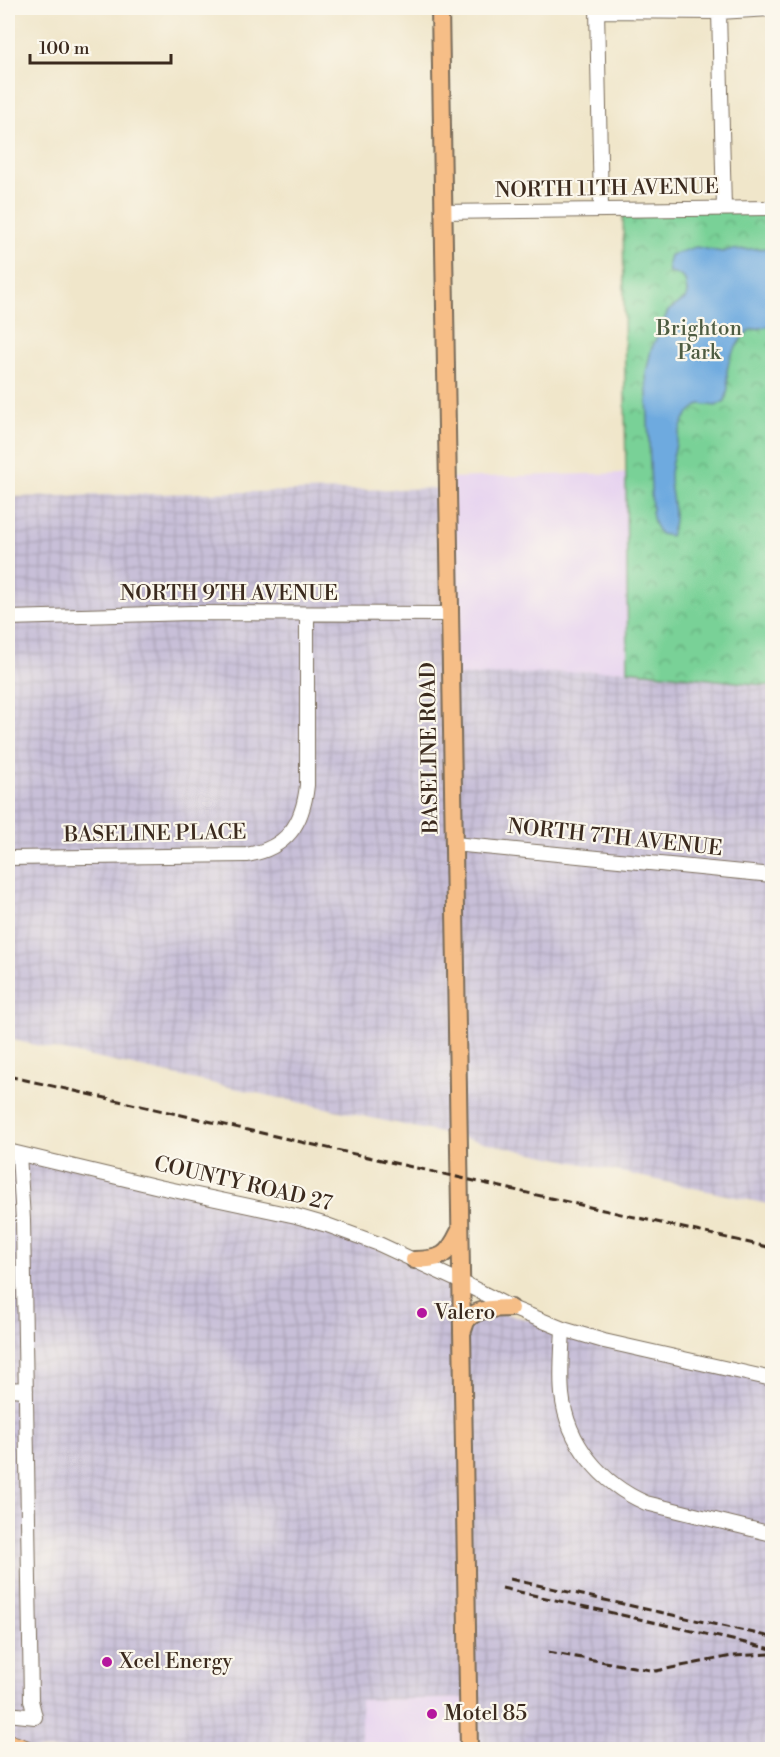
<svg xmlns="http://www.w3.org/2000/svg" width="780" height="1757" font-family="'Libre Bodoni',serif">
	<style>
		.built { fill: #e6d2f0 }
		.industrial { fill: url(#industrial-grid) }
		.park { fill: url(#park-crowns); stroke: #5a7e5a; stroke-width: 1.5 }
		.water { fill: #6eaadf; stroke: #546a7e; stroke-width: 1.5 }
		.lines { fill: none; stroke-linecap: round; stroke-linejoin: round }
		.minor-casing { stroke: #7a6c5a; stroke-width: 16 }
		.major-casing { stroke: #7a6c5a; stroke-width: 20 }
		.highway-casing { stroke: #7a6c5a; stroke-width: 22 }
		.minor { stroke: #fff; stroke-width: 14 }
		.major { stroke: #f6be87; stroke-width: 16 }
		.highway { stroke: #f6be87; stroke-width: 20 }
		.rail { stroke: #3b2a1e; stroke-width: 3; stroke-dasharray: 9 4.5; stroke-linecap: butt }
		.poi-dot { fill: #b5179e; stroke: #fbf7ec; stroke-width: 2 }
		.labels { text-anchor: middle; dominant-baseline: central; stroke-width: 4.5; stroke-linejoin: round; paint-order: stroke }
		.street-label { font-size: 21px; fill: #3b2a1e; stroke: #fbf7ec }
		.park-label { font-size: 21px; fill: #4e5c42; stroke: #fbf7ec }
		.poi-label { font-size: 21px; fill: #3b2a1e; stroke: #fbf7ec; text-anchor: start }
	</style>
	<defs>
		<pattern id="industrial-grid" width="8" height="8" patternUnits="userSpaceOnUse" patternTransform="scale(1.5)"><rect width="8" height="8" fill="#c8bfd8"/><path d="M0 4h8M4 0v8" fill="none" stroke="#ada4b9"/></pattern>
		<pattern id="park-crowns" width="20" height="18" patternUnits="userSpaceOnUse" patternTransform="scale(1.5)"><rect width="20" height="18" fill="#79d197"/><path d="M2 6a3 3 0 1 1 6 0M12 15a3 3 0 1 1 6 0" fill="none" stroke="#64aa7b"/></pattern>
	</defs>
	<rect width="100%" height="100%" fill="#fbf7ec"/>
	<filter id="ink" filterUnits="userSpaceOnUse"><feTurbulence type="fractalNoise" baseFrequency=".0167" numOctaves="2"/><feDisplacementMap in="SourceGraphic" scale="12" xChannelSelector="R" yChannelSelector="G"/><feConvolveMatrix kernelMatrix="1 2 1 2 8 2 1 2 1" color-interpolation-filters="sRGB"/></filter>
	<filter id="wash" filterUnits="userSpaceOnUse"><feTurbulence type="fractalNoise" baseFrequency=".008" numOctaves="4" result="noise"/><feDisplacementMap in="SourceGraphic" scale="24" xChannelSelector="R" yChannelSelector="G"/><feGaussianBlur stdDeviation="1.35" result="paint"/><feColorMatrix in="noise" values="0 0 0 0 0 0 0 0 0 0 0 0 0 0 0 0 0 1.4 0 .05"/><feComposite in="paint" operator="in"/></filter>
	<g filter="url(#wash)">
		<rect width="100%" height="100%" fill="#f0e6ca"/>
		<path class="built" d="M626,473L628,670L451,677L448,478Z
			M468,1698L469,1749H361V1700Z"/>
		<path class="industrial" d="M448,488L452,676L628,670L772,686V1205L8,1039V497Z
			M8,1152L296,1216L461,1282L462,1331L485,1309L772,1379V1749H469L467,1698L361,1700V1749L26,1750L8,1744Z"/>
		<path class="park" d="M772,207V686L628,670L623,208Z"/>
		<path class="water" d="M696,247L722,252L729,250L772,248V326L750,330L741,339L730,357L727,371L728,389L725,401L716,406L700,404C694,408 687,413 684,420C679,430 670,466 670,476C670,497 679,515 670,536L660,534L654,523L652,512L646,373L651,350L668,311L686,298L687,292L685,280L679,275L669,273L668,263L670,255Z"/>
	</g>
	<g filter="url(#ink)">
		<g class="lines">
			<defs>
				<path id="minor" d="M597,8L601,209
					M597,11L719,12L772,9
					M719,12L724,208
					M442,212L772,208
					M8,618L192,613L450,614
					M454,844L772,875
					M8,858L247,855C287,848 303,824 307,785V614
					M8,1151L159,1187L296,1216L327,1225L379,1244L461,1282L514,1309L563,1329L604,1341L772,1379
					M563,1329C562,1351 560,1373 562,1394C567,1444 602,1484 646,1503L772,1534
					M8,1389L26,1390
					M8,1714L35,1717L31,1700L23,1220L19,1154"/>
				<path id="major" d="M440,8L469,1750
					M414,1260C441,1259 447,1257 459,1232
					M462,1333C464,1329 465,1322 468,1319C478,1307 497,1309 511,1308"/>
				<path id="highway" d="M8,1744L25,1750"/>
			</defs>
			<use href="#minor" class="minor-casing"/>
			<use href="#major" class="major-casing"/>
			<use href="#highway" class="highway-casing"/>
			<use href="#minor" class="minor"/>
			<use href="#major" class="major"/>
			<use href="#highway" class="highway"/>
			<path class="rail" d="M8,1076L772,1248
				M510,1579L772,1637
				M502,1588L772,1649
				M548,1652L656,1671L732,1656L772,1654"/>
		</g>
	</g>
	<g class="poi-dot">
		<circle cx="422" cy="1313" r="6"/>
		<circle cx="107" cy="1662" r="6"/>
		<circle cx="432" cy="1714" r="6"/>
	</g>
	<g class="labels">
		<g class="street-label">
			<text transform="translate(607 189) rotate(-1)">NORTH 11TH AVENUE</text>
			<text x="229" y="594">NORTH 9TH AVENUE</text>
			<text transform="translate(430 748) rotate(-91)">BASELINE ROAD</text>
			<text transform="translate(155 834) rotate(-1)">BASELINE PLACE</text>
			<text transform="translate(615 838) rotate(6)">NORTH 7TH AVENUE</text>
			<text transform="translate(243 1184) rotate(13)">COUNTY ROAD 27</text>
		</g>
		<g class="park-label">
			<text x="699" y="329">Brighton<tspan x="699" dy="24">Park</tspan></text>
		</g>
		<g class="poi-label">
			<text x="434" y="1313">Valero</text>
			<text x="119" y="1662">Xcel Energy</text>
			<text x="444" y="1714">Motel 85</text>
		</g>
	</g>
	<rect width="780" height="1757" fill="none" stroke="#fbf7ec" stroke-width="30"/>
	<path d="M30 54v9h141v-9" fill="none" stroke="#3b2a1e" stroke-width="3"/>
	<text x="39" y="54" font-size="18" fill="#3b2a1e" stroke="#fbf7ec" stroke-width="4.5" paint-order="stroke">100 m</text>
</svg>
